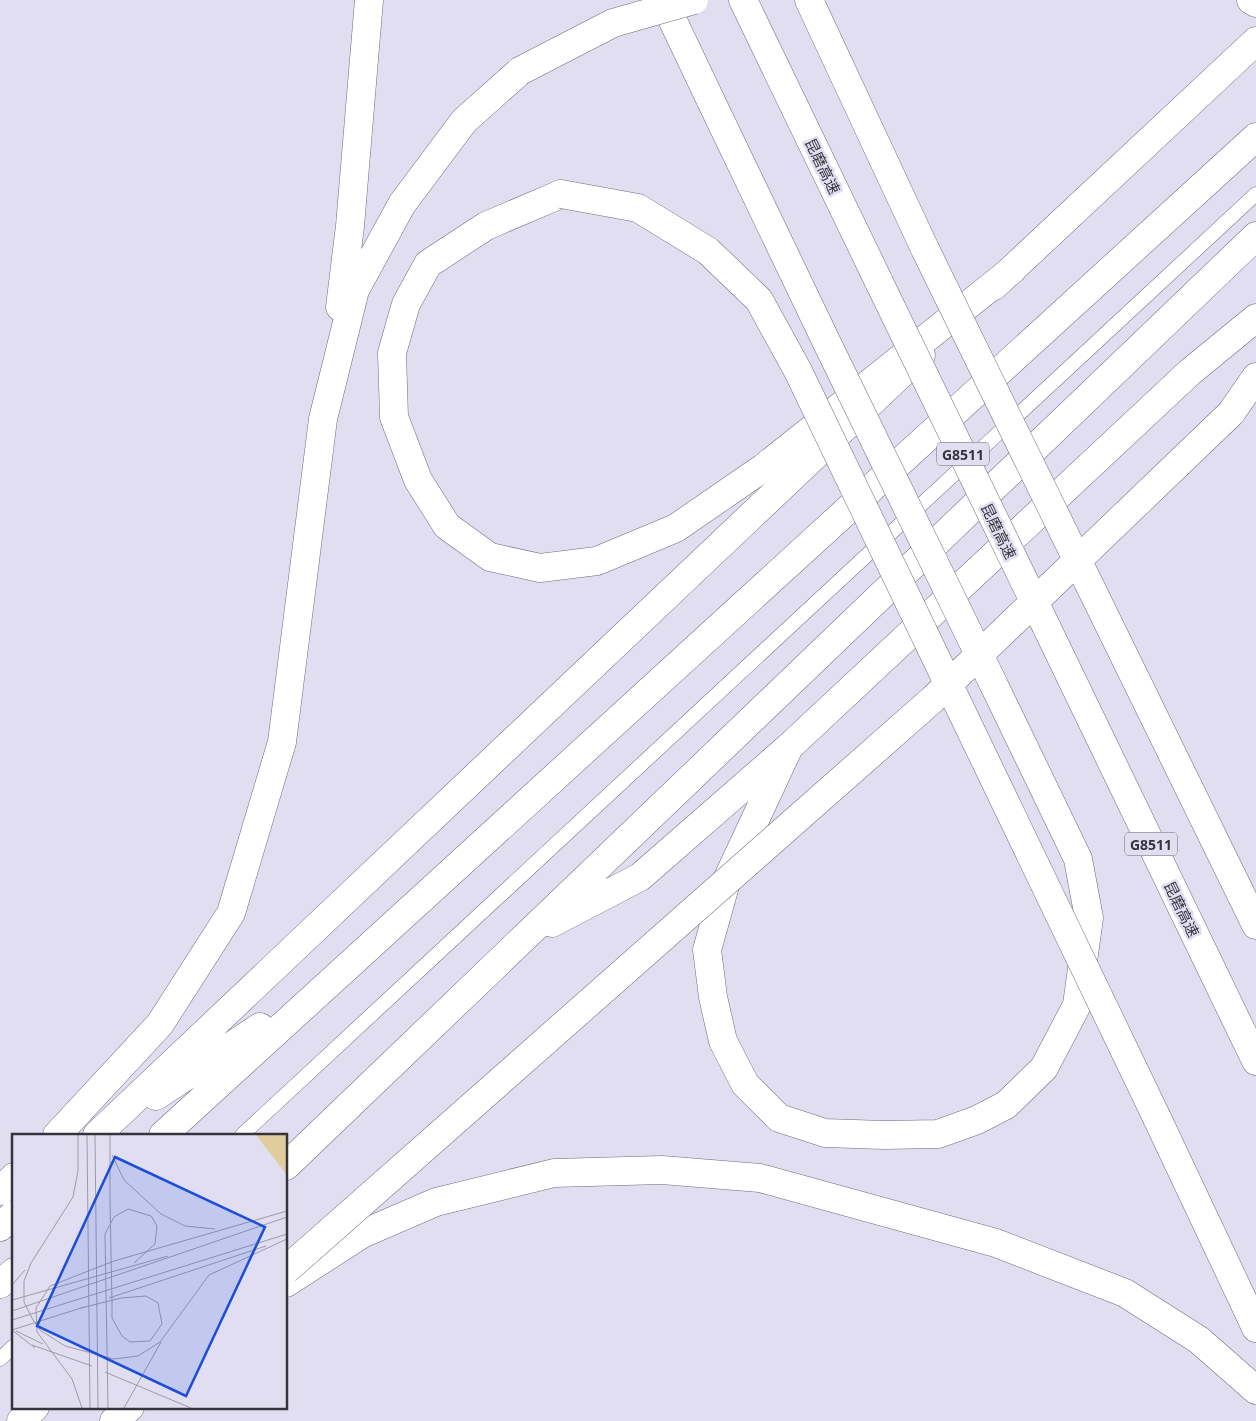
<svg xmlns="http://www.w3.org/2000/svg" width="1256" height="1421" font-family="'Open Sans','Noto Sans SC',sans-serif">
	<style>
		.lines { fill: none; stroke-linecap: round; stroke-linejoin: round }
		.lane-casing { stroke: #6e6b7c; stroke-width: 15 }
		.secondary-casing { stroke: #6e6b7c; stroke-width: 29 }
		.highway-casing { stroke: #6e6b7c; stroke-width: 29 }
		.lane { stroke: #fff; stroke-width: 14 }
		.secondary { stroke: #fff; stroke-width: 28 }
		.highway { stroke: #fff; stroke-width: 28 }
		.highway-bridge-casing { stroke: #6e6b7c; stroke-width: 29; stroke-linecap: butt }
		.highway-bridge { stroke: #fff; stroke-width: 28 }
		.labels { text-anchor: middle; dominant-baseline: central; stroke-width: 5; stroke-linejoin: round; paint-order: stroke }
		.shield { fill: #e1def2; stroke: #696773; stroke-width: 1 }
		.shield-label { font-size: 14px; font-weight: bold; fill: #35343c }
		.street-label { font-size: 15px; fill: #35343c; stroke: #e1def2 }
		.inset-road { fill: none; stroke: #9c9aa9; stroke-width: 1 }
		.view { fill: #1d4ed8; fill-opacity: 0.15; stroke: #1d4ed8; stroke-width: 2.5 }
		.inset-edge { fill: none; stroke: #35343c; stroke-width: 2.5 }
	</style>
	<rect width="100%" height="100%" fill="#e1def2"/>
	<g class="lines">
		<defs>
			<path id="lane" d="M242,1135L1256,194
				M0,1359L14,1346"/>
			<path id="secondary" d="M994,286L1256,41
				M552,923L640,877L789,747L1190,372L1256,318
				M156,1096L260,1027
				M97,1135L921,355
				M163,1135L1256,137
				M286,1166L1256,236
				M0,1227L14,1214
				M0,1284L14,1272
				M21,1421L35,1407"/>
			<path id="highway" d="M663,0L711,101
				M743,0L879,282
				M809,0L925,249
				M1251,0L1256,3
				M561,194L486,226L428,264L406,304L392,353L394,417L418,480L447,526L490,557L540,568L597,561L676,528L763,468L1012,270
				M340,307L350,226L369,0
				M1231,413L1256,377
				M1090,586L1256,925
				M1046,626L1256,1061
				M789,747L726,882L707,950L713,997L723,1041L745,1084L779,1118L825,1133L884,1135L938,1134L977,1120L1006,1105L1044,1068L1077,1005L1089,918L1078,859L992,681
				M1157,1118L1256,1328
				M57,1135L160,1024L231,913L282,742L323,419L355,290L402,204L464,121L520,71
				M0,1191L14,1177
				M286,1283L362,1234L436,1202L554,1173L662,1170L760,1178L996,1243L1125,1293L1199,1340L1256,1390
				M114,1421L130,1407"/>
		</defs>
		<use href="#lane" class="lane-casing"/>
		<use href="#secondary" class="secondary-casing"/>
		<use href="#highway" class="highway-casing"/>
		<use href="#lane" class="lane"/>
		<use href="#secondary" class="secondary"/>
		<use href="#highway" class="highway"/>
		<defs>
			<path id="highway-bridge" d="M520,71L613,23L694,0
				M711,101L827,343L992,681
				M561,194L638,208L708,251L759,300L798,371L1157,1118
				M925,249L1090,586
				M879,282L1046,626
				M286,1270L933,699L1231,413"/>
		</defs>
		<use href="#highway-bridge" class="highway-bridge-casing"/>
		<use href="#highway-bridge" class="highway-bridge"/>
	</g>
	<g class="labels">
		<g class="shield">
			<rect x="937" y="442.5" width="52" height="23" rx="4"/>
			<rect x="1125" y="832.5" width="52" height="23" rx="4"/>
		</g>
		<g class="shield-label">
			<text x="963" y="454">G8511</text>
			<text x="1151" y="844">G8511</text>
		</g>
		<g class="street-label">
			<text transform="translate(823 166) rotate(64)">昆磨高速</text>
			<text transform="translate(999 531) rotate(64)">昆磨高速</text>
			<text transform="translate(1182 909) rotate(64)">昆磨高速</text>
		</g>
	</g>
	<g transform="translate(12 1134)">
		<rect width="275" height="275" fill="#e1def2"/>
		<path d="M244,1H275V41Z" fill="#e0cc9d"/>
		<path class="inset-road" d="M66,1V37L61,63L19,129L12,147V168L21,186L28,196L53,212L102,225L126,222L148,208L197,141L275,105M75,1L78,274M83,1L86,274M100,21L112,46L149,80L173,92L203,95M0,151L13,136M97,164L254,112M0,166L156,122M69,174L109,164L134,162L146,169L150,190L138,207L118,208L110,202L100,184V169L98,65V1M0,177L275,83M0,186L275,100M0,196L72,173M0,196L23,214M4,197L31,210M20,211L80,232M93,238L179,274M70,274L60,245L25,198L24,174L38,152L102,127L275,77M96,274L93,100L102,83L116,75L139,82L145,92L143,110L122,129M112,274L149,208"/>
		<path class="view" d="M103,23L253,93L174,262L25,192Z"/>
		<rect width="275" height="275" class="inset-edge"/>
	</g>
</svg>
